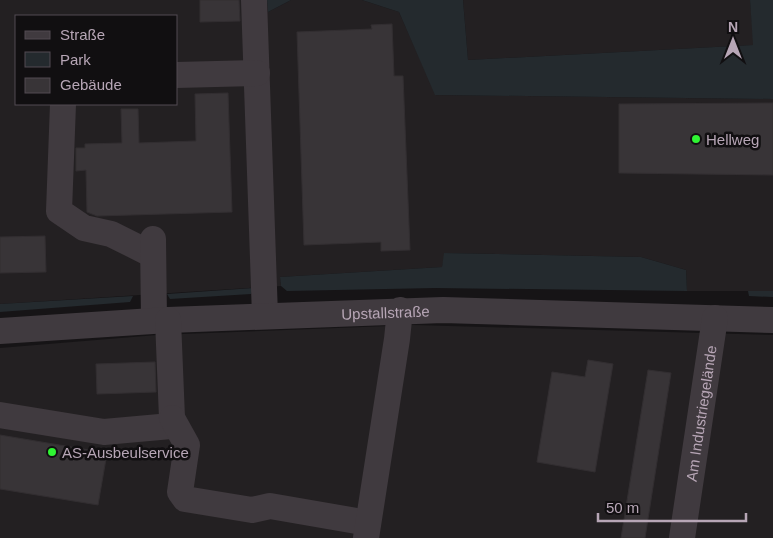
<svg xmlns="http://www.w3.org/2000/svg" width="773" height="538" font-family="Helvetica,sans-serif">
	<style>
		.built { fill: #232022; fill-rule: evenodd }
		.green { fill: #242a2e }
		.building { fill: #383437; stroke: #322e31 }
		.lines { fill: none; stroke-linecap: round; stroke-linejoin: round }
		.minor { stroke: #403a3f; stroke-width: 26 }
		.poi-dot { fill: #2ff433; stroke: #110f11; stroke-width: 2 }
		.labels { text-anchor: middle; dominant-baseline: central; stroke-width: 5; stroke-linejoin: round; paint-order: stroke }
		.poi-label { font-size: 15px; fill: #b7a6b6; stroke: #110f11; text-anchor: start }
		.street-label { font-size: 15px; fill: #b7a6b6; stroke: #110f11 }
	</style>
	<rect width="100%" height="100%" fill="#161416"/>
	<path class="built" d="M0,0H267L268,12L291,0H362L399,12L436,95L773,99V291H687L686,270L641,257L445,253L442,267L280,277L281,286L0,304ZM16,16H176V104H16Z
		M463,0H750L754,45L468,60Z
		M414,325L773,335V538H0V348L157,335Z"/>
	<path class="green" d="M267,0H291L268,12Z
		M362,0H463L468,60L753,45L750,0H773V99L435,95L399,12Z
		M444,253L641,257L686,270L687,291L435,288L287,291L281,286L280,277L442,267Z
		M253,288L251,294L170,299L167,294Z
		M748,291H773V297L749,296Z
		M133,296L130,302L0,312V304Z"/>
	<path class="building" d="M200,0H239L240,21L200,22Z
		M392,24L394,76H403L410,250L381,251V242L304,245L297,32L372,29L371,25Z
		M228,93L232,212L97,216L87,212L86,170L76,171V148H85V144L122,143L121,109H138L139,143L196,141L195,94Z
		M773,103V175L619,173V104Z
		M45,236L46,272L0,273V237Z
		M588,360L613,364L595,472L537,462L552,372L585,377Z
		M155,362L156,392L97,394L96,364Z
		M648,370L671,373L645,538H621Z
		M0,435L107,453L98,505L0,489Z"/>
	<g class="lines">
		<g class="minor">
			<path d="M254,0L265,316"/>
			<path d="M176,75L257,73"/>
			<path d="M63,104L59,211L84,228L111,234L153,255"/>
			<path d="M153,239L154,320"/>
			<path id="s1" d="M0,331L168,320L443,310L773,320"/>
			<path d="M0,415L104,432L171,426L172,418L168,320"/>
			<path d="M172,418L187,445L180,492L185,499L252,510L270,506L368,523"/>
			<path d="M366,538L397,339L400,310"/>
			<path id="s2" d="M682,538L715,318"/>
		</g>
	</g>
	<g class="poi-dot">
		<circle cx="696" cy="139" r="5"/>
		<circle cx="52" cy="452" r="5"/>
	</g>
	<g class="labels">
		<g class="poi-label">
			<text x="706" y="139">Hellweg</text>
			<text x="62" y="452">AS-Ausbeulservice</text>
		</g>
		<g class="street-label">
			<text stroke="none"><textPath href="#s1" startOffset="386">Upstallstraße</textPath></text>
			<text stroke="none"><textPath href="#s2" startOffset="126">Am Industriegelände</textPath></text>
		</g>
	</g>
	<rect x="15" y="15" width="162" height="90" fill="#110f11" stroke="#534b53"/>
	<rect x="25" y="31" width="25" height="8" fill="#403a3f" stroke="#534b53"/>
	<text x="60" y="40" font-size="15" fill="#b7a6b6">Straße</text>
	<rect x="25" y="52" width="25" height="15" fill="#242a2e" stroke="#534b53"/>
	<text x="60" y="65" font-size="15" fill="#b7a6b6">Park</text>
	<rect x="25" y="78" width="25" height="15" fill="#383437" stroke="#534b53"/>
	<text x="60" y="90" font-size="15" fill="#b7a6b6">Gebäude</text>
	<g transform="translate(733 40)" stroke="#110f11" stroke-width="4" paint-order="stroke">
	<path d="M0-4L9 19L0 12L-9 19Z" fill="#b7a6b6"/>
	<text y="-8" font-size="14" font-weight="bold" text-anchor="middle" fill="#b7a6b6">N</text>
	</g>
	<path d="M598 513v8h148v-8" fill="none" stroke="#b7a6b6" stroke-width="2.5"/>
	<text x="606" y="513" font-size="15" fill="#b7a6b6" stroke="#110f11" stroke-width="4" paint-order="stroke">50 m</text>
</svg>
